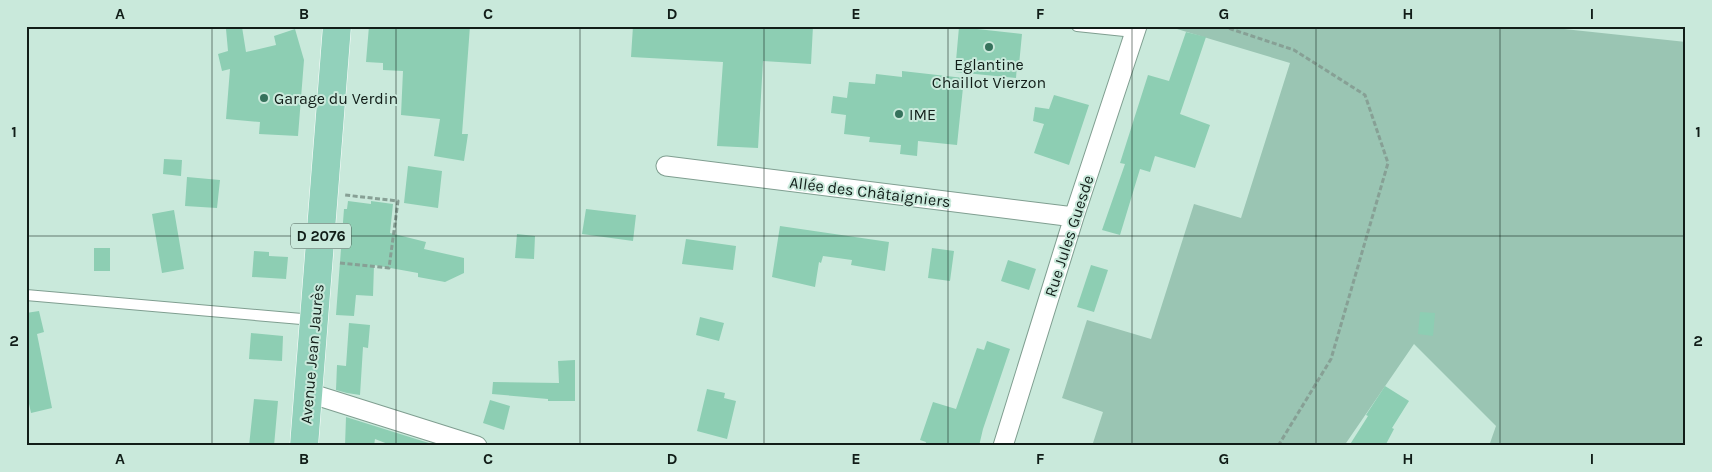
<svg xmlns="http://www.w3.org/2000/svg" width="1712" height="472" font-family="Karla,sans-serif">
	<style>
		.green { fill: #9ac5b3 }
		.building { fill: #8dceb3 }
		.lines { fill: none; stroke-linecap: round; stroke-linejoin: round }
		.service-casing { stroke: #7f9e90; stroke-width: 12 }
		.minor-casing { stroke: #7f9e90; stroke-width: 21 }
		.primary-casing { stroke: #fff; stroke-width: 29 }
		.path { stroke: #87a095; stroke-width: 3; stroke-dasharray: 5 2.5; stroke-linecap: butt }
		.service { stroke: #fff; stroke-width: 10 }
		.minor { stroke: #fff; stroke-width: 19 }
		.primary { stroke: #92d1bb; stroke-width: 28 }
		.grid { fill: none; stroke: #111d18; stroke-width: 1; stroke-opacity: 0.55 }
		.poi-dot { fill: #36725c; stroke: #c9e9db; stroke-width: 2 }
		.labels { text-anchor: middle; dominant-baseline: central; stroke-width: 4; stroke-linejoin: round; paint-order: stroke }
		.shield { fill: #c9e9db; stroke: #485a52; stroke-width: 1 }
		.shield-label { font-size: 15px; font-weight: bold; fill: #111d18 }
		.poi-label { font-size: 16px; fill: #111d18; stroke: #c9e9db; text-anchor: start }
		.street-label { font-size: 16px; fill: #111d18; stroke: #c9e9db }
		.neatline { fill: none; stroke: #111d18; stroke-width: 2 }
		.grid-label { font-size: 16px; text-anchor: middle; font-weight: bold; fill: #111d18 }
	</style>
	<rect width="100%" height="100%" fill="#c9e9db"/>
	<path class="green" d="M1167,26H1536L1686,42V446H1489L1496,426L1414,344L1344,446H1092L1103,412L1062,398L1087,320L1151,339L1194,204L1241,218L1290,63Z"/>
	<path class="building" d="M369,26H470L462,134H468L464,161L434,156L440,119L401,115L403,71L383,70V63L366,62Z
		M633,26H813L811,64L763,61L758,148L717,146L723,62L631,57Z
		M242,27L246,52L276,45L274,36L295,29L304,60L298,136L259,134L260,122L226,119L230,69L222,71L218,54L228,51L226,29Z
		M959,27L1022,34L1019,65H1017L1016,78L955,72Z
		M1186,32L1206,37L1180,114L1210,125L1195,168L1155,156L1150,172L1140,169L1120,235L1102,230L1125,164L1120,163L1148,75L1169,81Z
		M902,71L964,78L957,145L918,141L917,156L900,154L901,145L869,142L870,137L844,134L846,115L831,113L833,96L847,98L849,82L875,84L876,74L902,77Z
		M1054,95L1089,105L1069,165L1034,153L1044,124L1033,121L1035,107L1049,109Z
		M164,159L182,160L181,176L163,174Z
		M408,166L442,171L438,208L404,203Z
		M187,177L220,180L217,208L185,206Z
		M348,201L371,204V201L393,204L390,233L426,242L424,249L464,258V273L445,282L418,277V273L374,265L373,296L356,295L354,316L336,315L344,209H347Z
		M586,209L636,215L633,241L582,234Z
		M174,210L184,269L162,273L152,214Z
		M780,226L889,242L885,271L851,265L852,260L823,256L821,263L819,262L815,287L772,277Z
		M517,234L535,236L534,259L515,258Z
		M686,239L736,246L733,270L682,264Z
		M94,248H110V271H94Z
		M932,248L954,251L950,281L928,278Z
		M254,251L269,252V256L288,257L286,279L252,277Z
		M1008,260L1036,269L1029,290L1001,281Z
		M1091,265L1108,270L1094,312L1077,307Z
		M39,311L44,332L37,334L52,408L31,413L26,390V313Z
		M1420,312L1435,313L1433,336L1418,334Z
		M700,317L724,323L719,341L696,335Z
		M349,323L370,325L368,348L363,347L360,395L347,393L336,390L337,365L346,366Z
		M251,333L283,336L282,361L249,359Z
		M987,341L1010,349L983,429L979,446H925L926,442L920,440L933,402L956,409L977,348L984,350Z
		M575,360V401H548V399L492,394L493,382L559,383L558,361Z
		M1385,386L1409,401L1392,428L1394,429L1385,446H1349L1368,416L1366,415Z
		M707,389L725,393L724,398L736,401L727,439L697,431Z
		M254,399L278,401L274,446H249Z
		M490,400L510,406L504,430L483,423Z
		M346,417L432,444V446H393L375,439L374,446H345Z"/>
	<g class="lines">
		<defs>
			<path id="service" d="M1077,26L1134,32
				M26,295L313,320"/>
			<path id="minor" d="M666,166L1074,217
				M309,393L477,446
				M1003,446L1074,217L1137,26"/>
			<path id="primary" d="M304,446L337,26"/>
		</defs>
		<use href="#service" class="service-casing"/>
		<use href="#minor" class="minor-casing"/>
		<use href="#primary" class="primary-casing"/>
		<path class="path" d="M1222,26L1294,50L1365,95L1388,163L1331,359L1278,446
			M340,263L389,268L398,201L345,195"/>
		<use href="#service" class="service"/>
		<use href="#minor" class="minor"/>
		<use href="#primary" class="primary"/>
	</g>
	<path class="grid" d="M212,26V446M396,26V446M580,26V446M764,26V446M948,26V446M1132,26V446M1316,26V446M1500,26V446M26,236H1686"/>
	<g class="poi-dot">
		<circle cx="989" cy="47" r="5"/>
		<circle cx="264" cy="98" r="5"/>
		<circle cx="899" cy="114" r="5"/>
	</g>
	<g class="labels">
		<rect class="shield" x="291" y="223.5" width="60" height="25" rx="4"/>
		<g class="shield-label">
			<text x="321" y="236">D 2076</text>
		</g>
		<g class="poi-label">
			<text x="989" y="64" text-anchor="middle">Eglantine<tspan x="989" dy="18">Chaillot Vierzon</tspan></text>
			<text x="274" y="98">Garage du Verdin</text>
			<text x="909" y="114">IME</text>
		</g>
		<g class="street-label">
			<text transform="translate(870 192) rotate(7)">Allée des Châtaigniers</text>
			<text transform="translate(1069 236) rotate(-72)">Rue Jules Guesde</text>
			<text transform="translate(312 354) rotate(-85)">Avenue Jean Jaurès</text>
		</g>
	</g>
	<rect width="1712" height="472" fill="none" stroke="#c9e9db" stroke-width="55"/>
	<rect x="28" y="28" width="1656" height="416" class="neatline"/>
	<g class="grid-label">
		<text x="120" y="19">A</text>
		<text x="304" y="19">B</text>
		<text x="488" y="19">C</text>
		<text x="672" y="19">D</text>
		<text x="856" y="19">E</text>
		<text x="1040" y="19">F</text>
		<text x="1224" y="19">G</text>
		<text x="1408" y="19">H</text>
		<text x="1592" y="19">I</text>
		<text x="14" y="137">1</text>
		<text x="1698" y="137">1</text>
		<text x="14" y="346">2</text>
		<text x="1698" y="346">2</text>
		<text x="120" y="464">A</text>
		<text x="304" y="464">B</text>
		<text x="488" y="464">C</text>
		<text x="672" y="464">D</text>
		<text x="856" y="464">E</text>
		<text x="1040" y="464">F</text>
		<text x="1224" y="464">G</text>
		<text x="1408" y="464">H</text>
		<text x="1592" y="464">I</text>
	</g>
</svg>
